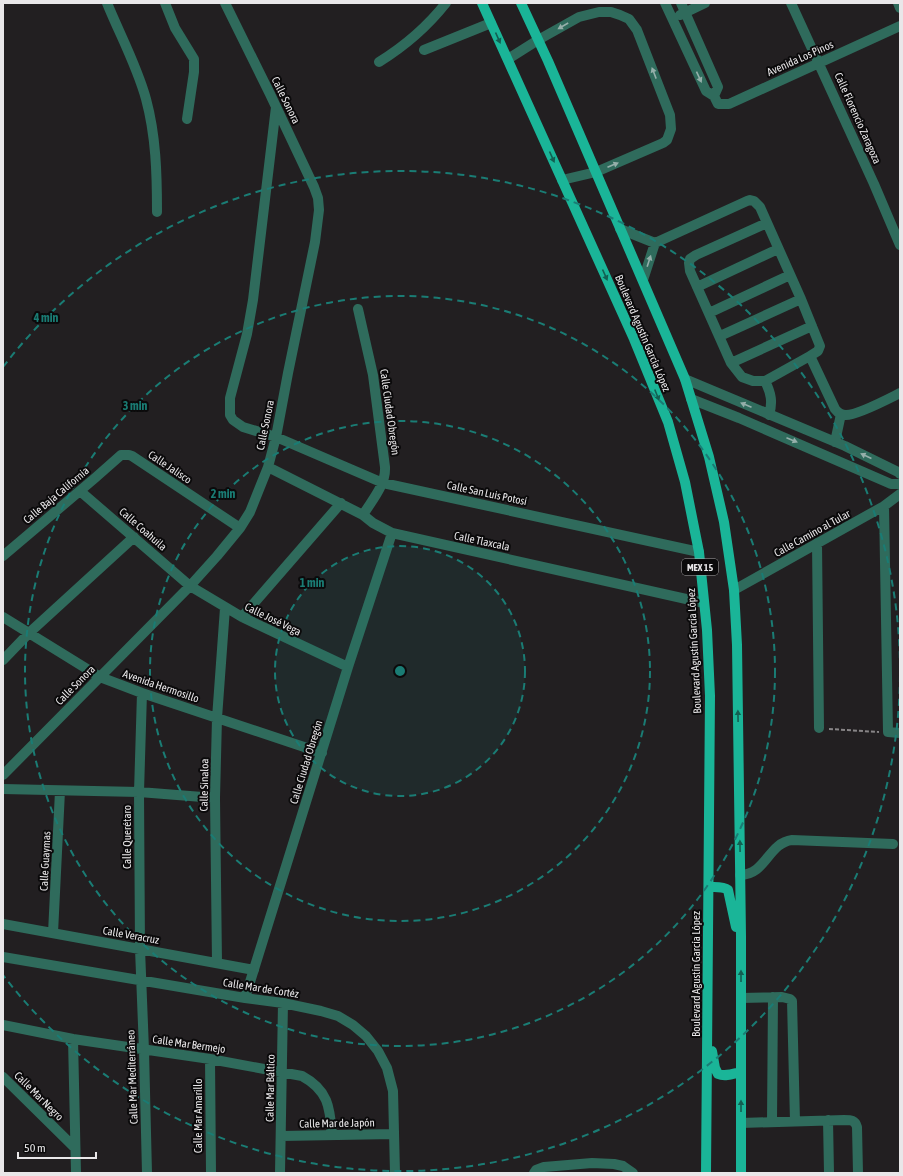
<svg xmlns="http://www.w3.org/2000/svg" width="903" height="1176" font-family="'Asap Condensed',sans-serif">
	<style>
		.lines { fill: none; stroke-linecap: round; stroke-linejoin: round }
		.path { stroke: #888587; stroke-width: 2; stroke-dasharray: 4 2; stroke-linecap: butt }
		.minor { stroke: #2f6b5c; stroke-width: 10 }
		.major { stroke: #1ab598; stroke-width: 10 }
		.oneway { fill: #95afaa }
		.oneway2 { fill: #126052 }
		.ring { fill: none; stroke: #1a7c74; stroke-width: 2; stroke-dasharray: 7 5 }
		.labels { text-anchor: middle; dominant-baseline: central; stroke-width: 4; stroke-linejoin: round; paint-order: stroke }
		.shield { fill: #0b0a0b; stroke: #a6a5a6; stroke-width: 1 }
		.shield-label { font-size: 10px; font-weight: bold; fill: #e9e7e9 }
		.street-label { font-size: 11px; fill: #e9e7e9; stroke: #0b0a0b }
		.centre { fill: #1a7c74; stroke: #0b0a0b; stroke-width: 2 }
		.ring-label { font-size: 12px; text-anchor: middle; font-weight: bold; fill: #1a7c74; stroke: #0b0a0b; stroke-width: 4; stroke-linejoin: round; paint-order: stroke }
	</style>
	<rect width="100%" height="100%" fill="#221f21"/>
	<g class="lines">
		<path class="path" d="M829,729L879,732"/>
		<path class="minor" d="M107,3C120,35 137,66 146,99C156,136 157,174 157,212
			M165,3L175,28L194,59V72L187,119
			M665,3L706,91L714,96
			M681,3L718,87L714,96
			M791,3L874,184L900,245
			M898,3L900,8
			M680,15L705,3
			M424,50L491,23
			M508,59L538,40L579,17L599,12H611L620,15L629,19L637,30L670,115L671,129L667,140L663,143L596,172L562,180
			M379,62C405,46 427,27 446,3
			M714,96L718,104H729L900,26
			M276,107L253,300L247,334L230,398V415L233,420L243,427L276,437L383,483L699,552
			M620,229L655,243L747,201L750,200L754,201L760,207L801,299L820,346L818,351L810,356L765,381C771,393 773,402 769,415
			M643,280L655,243
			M697,287L778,249
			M358,309L373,375L385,467C386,485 372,500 363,515
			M709,313L790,275
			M720,336L801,299
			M810,356L835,409C838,413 841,415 846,415C858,415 888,399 900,393
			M731,363L812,326
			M685,379L845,446L898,472L900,474
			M765,381H753L742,377L731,363L690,271L689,263L690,259L696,255L767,223
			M691,399L739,418L891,484H900
			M835,442L841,414
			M268,467L363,515L373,523L392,533L704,603
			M80,491L190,586L242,617L348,667
			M884,506L888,732L900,733
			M817,543L819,728
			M3,556L95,478L121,455H129L132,456L240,528
			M734,590L884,506L900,494
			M3,617L100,677L142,693L322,753
			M242,617L341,503
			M3,660L29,633L134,537
			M142,693L139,792L140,949L144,1050L147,1173
			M3,775L190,586L217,556L240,528L250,512L268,467L276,437L288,373L315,242L319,210L318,198L314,187L270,94L225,3
			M3,789L139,792L215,798
			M740,875C766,875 768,843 792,840L893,844
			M3,924L254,970
			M53,933L60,791
			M3,957L245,998L283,1003L321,1011L338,1016L353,1025L366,1036L378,1051L387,1068L393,1091L395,1173
			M217,963L215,798L217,718L225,608
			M245,998L348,667L392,533
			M741,998L782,997L790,999L792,1001L795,1121
			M3,1025L73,1039L210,1059L302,1076C328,1090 330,1107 332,1134
			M73,1039L76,1173
			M210,1059L211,1173
			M3,1077L75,1148
			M828,1120L829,1173
			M772,1122L773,997
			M741,1123L844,1120C851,1120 855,1120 857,1127L858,1173
			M281,1136L394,1134
			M280,1173L283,1003
			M534,1173L536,1170L544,1167L592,1163L614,1164L623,1166L633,1173"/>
		<path class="major" d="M482,3L634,339L668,422L685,482L699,552L707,630L710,696L706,1173
			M521,3L548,61L685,379L709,457L724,522L734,590L737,645L741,936V1173
			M709,887C715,887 723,886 728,890L736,927
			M712,1051L715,1068L718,1074C725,1077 733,1074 741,1072"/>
	</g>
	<defs><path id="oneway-solid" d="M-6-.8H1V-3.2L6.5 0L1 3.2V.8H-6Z"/></defs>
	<g class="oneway">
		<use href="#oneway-solid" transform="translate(563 26) rotate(150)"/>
		<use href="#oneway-solid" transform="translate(654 73) rotate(-111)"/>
		<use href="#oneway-solid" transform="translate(699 77) rotate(65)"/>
		<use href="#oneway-solid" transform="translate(613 165) rotate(-23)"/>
		<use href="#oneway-solid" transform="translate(649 261) rotate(-72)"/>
		<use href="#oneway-solid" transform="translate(746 405) rotate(-157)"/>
		<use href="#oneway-solid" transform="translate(792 440) rotate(23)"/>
		<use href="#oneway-solid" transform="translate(866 456) rotate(-155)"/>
	</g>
	<g class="oneway2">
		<use href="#oneway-solid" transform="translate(498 38) rotate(66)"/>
		<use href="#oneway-solid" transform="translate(552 157) rotate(66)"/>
		<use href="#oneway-solid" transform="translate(605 275) rotate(66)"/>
		<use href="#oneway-solid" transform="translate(657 395) rotate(68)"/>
		<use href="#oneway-solid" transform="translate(738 716) rotate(-91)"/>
		<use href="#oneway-solid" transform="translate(740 846) rotate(-91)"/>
		<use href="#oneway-solid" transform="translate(741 976) rotate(-90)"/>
		<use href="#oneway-solid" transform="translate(741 1106) rotate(-90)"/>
	</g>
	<circle cx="400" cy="671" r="125" fill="#1a7c74" fill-opacity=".12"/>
	<g class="ring">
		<circle cx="400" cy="671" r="125"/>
		<circle cx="400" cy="671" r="250"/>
		<circle cx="400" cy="671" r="375"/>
		<path d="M900 675A500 500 0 0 1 3 975M3 367A500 500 0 0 1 900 667"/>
	</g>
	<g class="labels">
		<rect class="shield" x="682" y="559" width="36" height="16" rx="3"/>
		<g class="shield-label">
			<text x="700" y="567">MEX 15</text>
		</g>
		<g class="street-label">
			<text transform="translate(800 58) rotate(-24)">Avenida Los Pinos</text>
			<text transform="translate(286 100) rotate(64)">Calle Sonora</text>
			<text transform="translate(858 118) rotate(66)">Calle Florencio Zaragoza</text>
			<text transform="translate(643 333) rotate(67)">Boulevard Agustín García López</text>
			<text transform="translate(390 412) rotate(82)">Calle Ciudad Obregón</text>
			<text transform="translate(265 425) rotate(-78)">Calle Sonora</text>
			<text transform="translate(170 467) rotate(34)">Calle Jalisco</text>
			<text transform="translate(487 493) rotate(12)">Calle San Luis Potosí</text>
			<text transform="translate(56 495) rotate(-40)">Calle Baja California</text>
			<text transform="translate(143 529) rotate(41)">Calle Coahuila</text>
			<text transform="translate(812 533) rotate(-29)">Calle Camino al Tular</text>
			<text transform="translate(482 541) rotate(12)">Calle Tlaxcala</text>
			<text transform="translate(273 619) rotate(26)">Calle José Vega</text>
			<text transform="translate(694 651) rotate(-93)">Boulevard Agustín García López</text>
			<text transform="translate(75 685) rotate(-45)">Calle Sonora</text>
			<text transform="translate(161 686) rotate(19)">Avenida Hermosillo</text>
			<text transform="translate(306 762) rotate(-73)">Calle Ciudad Obregón</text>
			<text transform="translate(204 785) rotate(-89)">Calle Sinaloa</text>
			<text transform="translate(127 837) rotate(-90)">Calle Querétaro</text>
			<text transform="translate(45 861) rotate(-87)">Calle Guaymas</text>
			<text transform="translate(131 935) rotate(10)">Calle Veracruz</text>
			<text transform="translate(696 974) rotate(-90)">Boulevard Agustín García López</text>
			<text transform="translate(261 988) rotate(9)">Calle Mar de Cortéz</text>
			<text transform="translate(189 1044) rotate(8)">Calle Mar Bermejo</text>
			<text transform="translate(132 1077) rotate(-92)">Calle Mar Mediterráneo</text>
			<text transform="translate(270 1088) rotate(-89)">Calle Mar Báltico</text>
			<text transform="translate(39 1096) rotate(45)">Calle Mar Negro</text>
			<text transform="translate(198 1116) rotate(-90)">Calle Mar Amarillo</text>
			<text transform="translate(337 1123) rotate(-1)">Calle Mar de Japón</text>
		</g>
	</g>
	<circle cx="400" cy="671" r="6" class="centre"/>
	<g class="ring-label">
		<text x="46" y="322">4 min</text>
		<text x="135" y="410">3 min</text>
		<text x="223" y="498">2 min</text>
		<text x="312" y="587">1 min</text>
	</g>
	<rect width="903" height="1176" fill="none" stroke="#e9e7e9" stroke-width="8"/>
	<path d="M18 1152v6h78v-6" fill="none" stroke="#e9e7e9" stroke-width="2"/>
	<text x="24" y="1152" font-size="12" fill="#e9e7e9" stroke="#0b0a0b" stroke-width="3" paint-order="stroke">50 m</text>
</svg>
